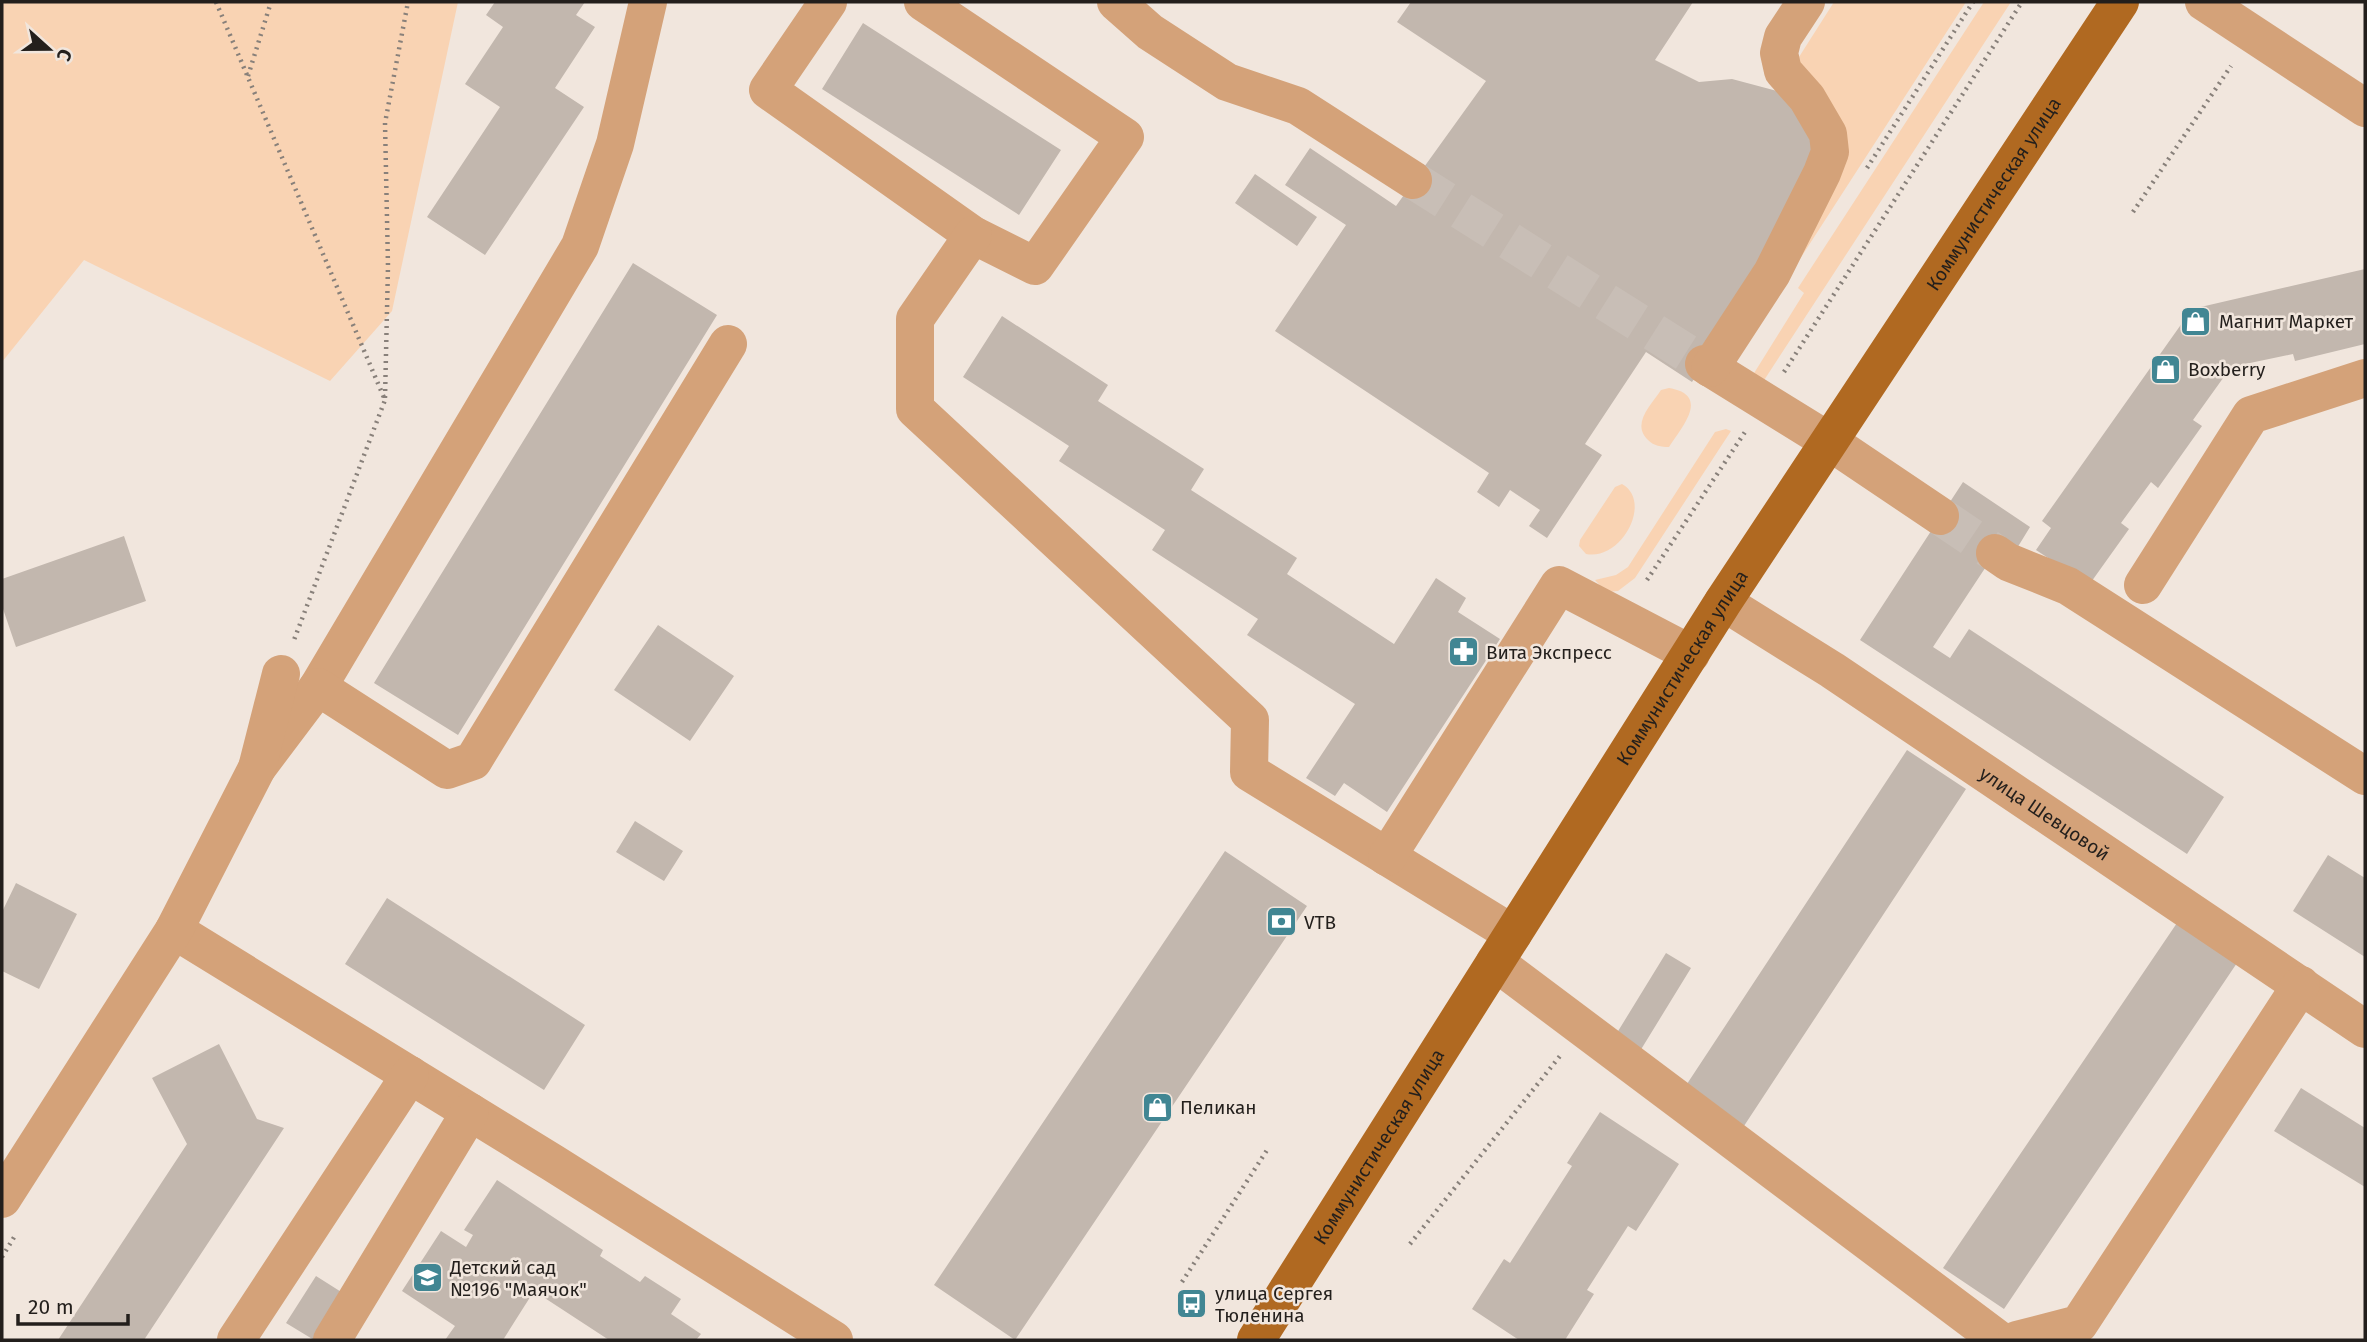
<svg xmlns="http://www.w3.org/2000/svg" width="2367" height="1342" font-family="'Fira Sans',sans-serif">
	<style>
		.green { fill: #f9d3b3 }
		.building { fill: #c2b7ae }
		.lines { fill: none; stroke-linecap: round; stroke-linejoin: round }
		.minor-tunnel { stroke: #c8beb6; stroke-width: 38; stroke-dasharray: 38 19; stroke-linecap: butt }
		.path { stroke: #88807a; stroke-width: 4.5; stroke-dasharray: 2 5; stroke-linecap: butt }
		.minor { stroke: #d4a279; stroke-width: 38 }
		.major { stroke: #b06921; stroke-width: 38 }
		.labels { text-anchor: middle; dominant-baseline: central; stroke-width: 5; stroke-linejoin: round; paint-order: stroke }
		.street-label { font-size: 19px; fill: #231f1c; stroke: #f1e6dd }
		.poi-label { font-size: 19px; fill: #231f1c; stroke: #f1e6dd; text-anchor: start }
	</style>
	<rect width="100%" height="100%" fill="#f1e6dd"/>
	<path class="green" d="M2,2H458L392,311L330,381L84,260L2,362Z
		M1834,2H1966L1787,279L1801,71L1799,57Z
		M1984,2H2011L1757,391L1751,378L1804,293L1798,288Z
		M1669,388C1711,395 1682,427 1669,447C1661,447 1654,446 1648,440C1631,424 1651,405 1661,390Z
		M1726,429L1731,431L1635,578L1618,591L1606,592L1595,580L1616,575L1628,567L1715,432Z
		M1622,484C1653,501 1622,561 1586,554L1579,546L1580,540L1615,487Z"/>
	<path class="building" d="M495,2H585L576,15L595,27L555,88L584,107L485,255L427,217L500,107L465,84L503,27L486,15Z
		M1411,2H1693L1655,60L1699,82L1732,79L1777,91L1810,114L1825,156L1765,270L1692,382L1646,352L1585,444L1602,455L1547,538L1529,526L1540,510L1510,490L1499,507L1477,492L1489,473L1275,331L1346,225L1285,185L1310,148L1396,206L1486,81L1397,22Z
		M863,23L1061,150L1019,215L822,89Z
		M1255,174L1317,217L1297,246L1235,203Z
		M633,263L717,315L458,735L374,683Z
		M2365,269V344L2295,361L2293,354L2231,367L2193,420L2202,426L2158,488L2151,482L2121,523L2129,529L2089,585L2036,550L2051,528L2042,521L2192,309Z
		M1002,316L1108,385L1098,401L1204,469L1191,490L1297,558L1287,574L1394,644L1436,578L1466,598L1458,612L1500,639L1387,812L1344,783L1335,796L1306,778L1355,704L1247,635L1258,619L1152,550L1165,530L1059,461L1069,446L963,377Z
		M1963,482L2030,527L2011,558L1995,553L1933,647L1950,658L1969,629L2224,797L2187,854L1860,640Z
		M124,536L146,601L16,647L2,606V579Z
		M658,625L734,676L690,741L614,690Z
		M1907,750L1966,789L1742,1129L1683,1090Z
		M635,821L683,851L664,881L616,852Z
		M1225,851L1307,906L1015,1340L934,1285Z
		M2328,855L2365,878V957L2293,911Z
		M16,883L77,914L39,989L2,971V912Z
		M387,898L585,1025L544,1090L345,964Z
		M2179,920L2239,960L2004,1309L1943,1268Z
		M1666,953L1691,968L1637,1056L1612,1041Z
		M219,1044L257,1119L284,1128L144,1340H58L187,1144L152,1078Z
		M2301,1088L2365,1128V1187L2274,1131Z
		M1600,1112L1679,1164L1636,1231L1628,1226L1587,1290L1594,1294L1565,1340H1519L1472,1309L1504,1259L1510,1263L1572,1166L1567,1163Z
		M497,1180L603,1250L600,1256L640,1282L645,1276L681,1299L671,1314L701,1334L696,1340H609L534,1291L503,1340H445L455,1326L402,1291L441,1231L466,1247L473,1235L464,1230Z
		M316,1276L346,1295L314,1340L286,1323Z"/>
	<g class="lines">
		<path class="minor-tunnel" d="M1413,180L1704,364
			M1940,516L1995,553"/>
		<path class="path" d="M216,2L385,400L294,640
			M248,76L271,2
			M1867,168L1973,2
			M2133,212L2231,66
			M1784,372L2022,2
			M385,398L388,266L385,123L408,2
			M1647,580L1745,432
			M1410,1244L1560,1056
			M2,1257L16,1234
			M1182,1282L1269,1147"/>
		<g class="minor">
			<path d="M828,2L768,90L973,235L1035,266L1125,137L923,2"/>
			<path d="M1116,2L1150,32L1227,82L1298,106L1413,180"/>
			<path d="M2204,2L2365,108"/>
			<path d="M973,235L915,319V409L1250,720L1249,772L1513,934"/>
			<path d="M1704,364L1830,442L1940,516"/>
			<path d="M1710,368L1772,273L1822,173L1830,152L1828,134L1807,98L1783,71L1779,53L1783,37L1806,2"/>
			<path d="M1995,553L2008,562L2068,586L2365,776"/>
			<path d="M2143,585L2251,415L2365,378"/>
			<path id="s1" d="M1723,602L1832,670L2365,1029"/>
			<path d="M318,687L580,246L615,144L648,2"/>
			<path d="M257,768L318,687L447,770L473,761L728,344"/>
			<path d="M1387,857L1559,585L1691,654"/>
			<path d="M174,930L553,1163L834,1340"/>
			<path d="M1495,962L1999,1340"/>
			<path d="M2,1199L174,930L257,768L281,674"/>
			<path d="M236,1340L410,1075"/>
			<path d="M332,1340L470,1112"/>
			<path d="M2017,1340L2079,1324L2301,985"/>
		</g>
		<path class="major" id="s2" d="M1256,1340L1723,602L2120,2"/>
	</g>
	<defs>
		<symbol id="shop-square" viewBox="-11 -11 22 22"><rect x="-9" y="-9" width="18" height="18" rx="4" fill="#418693" stroke="#f1e6dd"/><path d="M-5-2.5h2.3a2.7 3.5 0 0 1 5.4 0H5L5.5 6h-11ZM-1.5-2.5h3a1.5 2.3 0 0 0-3 0Z" fill="#fff"/></symbol>
		<symbol id="pharmacy-square" viewBox="-11 -11 22 22"><rect x="-9" y="-9" width="18" height="18" rx="4" fill="#418693" stroke="#f1e6dd"/><path d="M-2-6h4v4h4v4h-4v4h-4v-4h-4v-4h4Z" fill="#fff"/></symbol>
		<symbol id="bank-square" viewBox="-11 -11 22 22"><rect x="-9" y="-9" width="18" height="18" rx="4" fill="#418693" stroke="#f1e6dd"/><path d="M-6-4H6V4H-6ZM0-2.3a2.3 2.3 0 1 0 0 4.6a2.3 2.3 0 1 0 0-4.6Z" fill="#fff"/></symbol>
		<symbol id="school-square" viewBox="-11 -11 22 22"><rect x="-9" y="-9" width="18" height="18" rx="4" fill="#418693" stroke="#f1e6dd"/><path d="M0-5L7-2L0 1L-7-2ZM-4 1L0 2.5L4 1V4Q0 6-4 4Z" fill="#fff"/></symbol>
		<symbol id="bus-square" viewBox="-11 -11 22 22"><rect x="-9" y="-9" width="18" height="18" rx="4" fill="#418693" stroke="#f1e6dd"/><path d="M-5-6H5V4H4V6H2V4H-2V6H-4V4H-5ZM-3.5-4V0h7V-4ZM-3.5 1.2v1.5H-2V1.2ZM2 1.2v1.5H3.5V1.2Z" fill="#fff"/></symbol>
	</defs>
	<g fill-rule="evenodd">
		<use href="#shop-square" x="2178" y="304" width="35" height="35"/>
		<use href="#shop-square" x="2148" y="352" width="35" height="35"/>
		<use href="#pharmacy-square" x="1446" y="634" width="35" height="35"/>
		<use href="#bank-square" x="1264" y="904" width="35" height="35"/>
		<use href="#shop-square" x="1140" y="1090" width="35" height="35"/>
		<use href="#school-square" x="410" y="1260" width="35" height="35"/>
		<use href="#bus-square" x="1174" y="1286" width="35" height="35"/>
	</g>
	<g class="labels">
		<g class="street-label">
			<text stroke="none"><textPath href="#s2" startOffset="1363">Коммунистическая улица</textPath></text>
			<text stroke="none"><textPath href="#s2" startOffset="796">Коммунистическая улица</textPath></text>
			<text stroke="none"><textPath href="#s1" startOffset="385">улица Шевцовой</textPath></text>
			<text stroke="none"><textPath href="#s2" startOffset="229">Коммунистическая улица</textPath></text>
		</g>
		<g class="poi-label">
			<text x="2219" y="321">Магнит Маркет</text>
			<text x="2188" y="369">Boxberry</text>
			<text x="1486" y="652">Вита Экспресс</text>
			<text x="1304" y="922">VTB</text>
			<text x="1180" y="1107">Пеликан</text>
			<text x="450" y="1267">Детский сад<tspan x="450" dy="22">№196 "Маячок"</tspan></text>
			<text x="1215" y="1293">улица Сергея<tspan x="1215" dy="22">Тюленина</tspan></text>
		</g>
	</g>
	<rect width="2367" height="1342" fill="none" stroke="#231f1c" stroke-width="7"/>
	<g transform="translate(49 49) rotate(111)" stroke="#f1e6dd" stroke-width="5" paint-order="stroke">
	<path d="M0-5L12 26L0 18L-12 26Z" fill="#231f1c"/>
	<text y="-10" font-size="19" font-weight="bold" text-anchor="middle" fill="#231f1c">С</text>
	</g>
	<path d="M18 1314v10h110v-10" fill="none" stroke="#231f1c" stroke-width="3.5"/>
	<text x="28" y="1314" font-size="21" fill="#231f1c" stroke="#f1e6dd" stroke-width="5" paint-order="stroke">20 m</text>
</svg>
